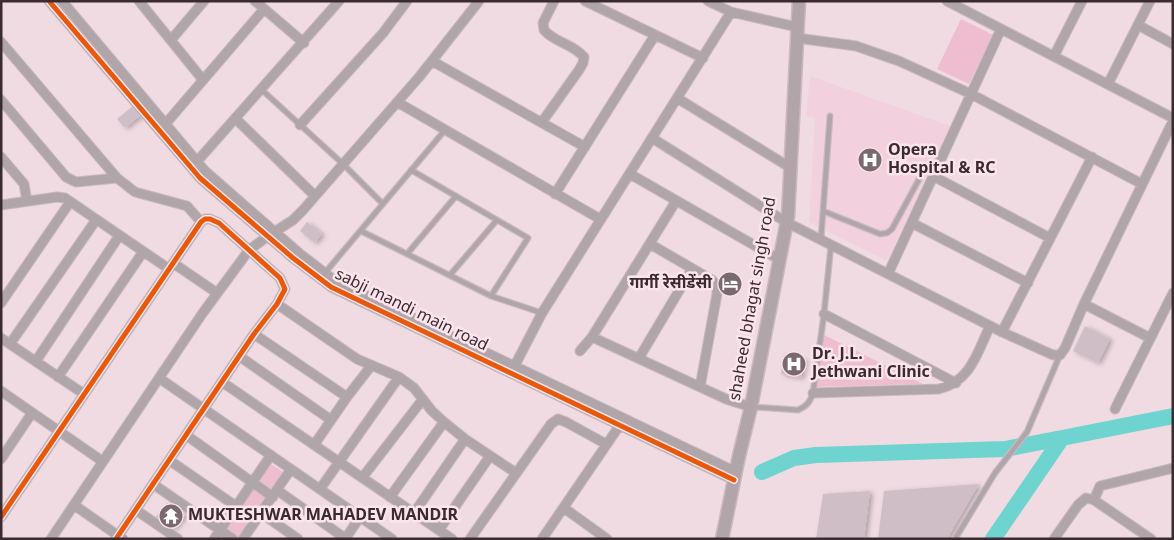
<svg xmlns="http://www.w3.org/2000/svg" width="1174" height="540" font-family="Georgia,'Noto Sans Devanagari',serif">
	<style>
		.built { fill: #f3d0dd }
		.green { fill: #eebed0 }
		.lines { fill: none; stroke-linecap: round; stroke-linejoin: round }
		.river { stroke: #6fd3cf; stroke-width: 16 }
		.building { fill: #cfbec5; filter: url(#shadow) }
		.lane-casing { stroke: #cab9c0; stroke-width: 7 }
		.street-casing { stroke: #cab9c0; stroke-width: 11 }
		.secondary-casing { stroke: #cab9c0; stroke-width: 15 }
		.lane { stroke: #b0a6aa; stroke-width: 4.5 }
		.street { stroke: #b0a6aa; stroke-width: 9 }
		.secondary { stroke: #b1a5aa; stroke-width: 12 }
		.cycleway-casing { stroke: #fce4ec; stroke-width: 8 }
		.cycleway { stroke: #e8590c; stroke-width: 5 }
		.labels { text-anchor: middle; dominant-baseline: central; stroke-width: 5; stroke-linejoin: round; paint-order: stroke }
		.poi-label { font-size: 16px; font-weight: bold; fill: #3a2b30; stroke: #fce4ec; text-anchor: start }
		.street-label { font-size: 16px; fill: #3a2b30; stroke: #fce4ec }
	</style>
	<defs>
		<filter id="shadow"><feDropShadow dx="3" dy="1.5" stdDeviation="2.5" flood-color="#0004"/></filter>
	</defs>
	<rect width="100%" height="100%" fill="#f0dbe3"/>
	<path class="built" d="M810,76L950,126L887,261L809,222L815,118L806,116Z"/>
	<path class="green" d="M961,19L993,35L969,84L937,69Z
		M822,334L923,384L814,387Z
		M269,463L285,473L240,539H217Z"/>
	<g class="lines">
		<path class="river" d="M762,472L794,458L816,455L1005,449L1062,438
			M993,539L1062,438L1173,416"/>
	</g>
	<path class="building" d="M133,106L141,115L125,128L117,119Z
		M307,222L322,234L315,243L300,231Z
		M1085,326L1110,339L1098,363L1073,351Z
		M784,355L805,359L801,378L781,374Z
		M979,484L947,539H878L884,491Z
		M870,491L864,539H816L823,494Z
		M167,503L185,515L174,529L156,517Z"/>
	<g class="lines">
		<defs>
			<path id="lane" d="M262,90L343,164L383,204
				M411,170L528,238L491,296
				M823,211L880,234L887,233L892,229L923,172
				M361,231L491,296L542,313
				M821,239L830,116
				M407,254L456,196
				M324,274L445,130
				M450,275L497,220
				M753,407L798,410C807,406 810,402 813,393L824,314L831,245
				M955,539L995,473L1027,432L1060,355"/>
			<path id="street" d="M49,1L200,178L293,258L331,287L734,480
				M62,1L205,171L299,253L334,280L736,472
				M139,1L203,80
				M255,1L304,43
				M585,1L703,58
				M708,1L731,12L797,27
				M947,1L1173,118
				M1138,25L1173,44
				M797,38L856,46L899,61L971,94L1142,184
				M171,40L204,1
				M1,42L117,178
				M1054,56L1082,1
				M432,61L585,147
				M1108,84L1150,1
				M677,98L791,168
				M1,100L66,177L76,182L117,178L135,192L187,206L201,222
				M397,102L600,219
				M236,119L315,196
				M542,122L579,70L583,63L584,57C572,43 555,43 544,30L543,23L554,1
				M300,125L383,33L407,1
				M162,128L264,9
				M652,138L786,222L1002,332L1053,355H1060L1065,348L1084,304L1173,121
				M1,157L24,184L27,201
				M193,166L339,1
				M630,174L780,260
				M933,176L1050,238
				M555,194L655,35
				M1,205L57,197L65,198L169,269
				M912,223L1028,283
				M650,244L712,280L717,287V294L700,387
				M173,263L217,293
				M888,274L1001,29
				M1,303L70,202
				M277,304L357,359L399,377L414,388L432,411L444,422L465,439L516,473
				M1084,304L1150,338
				M824,314L956,383
				M1002,332L1092,157
				M254,334L347,397
				M592,337L726,399L751,407
				M1,338L84,394
				M10,344L96,220
				M580,351L592,337L676,201
				M239,356L331,420
				M639,358L692,269
				M36,361L119,236
				M512,371L542,313L731,12
				M58,377L143,252
				M159,378L392,539
				M222,382L452,539
				M1,391L102,461
				M813,393L939,389C971,381 977,353 990,326
				M1115,409L1173,293
				M186,435L273,497
				M314,445L347,397L371,366
				M1,459L32,413
				M169,460L256,520
				M362,478L423,399
				M153,484L233,539
				M320,489L399,377
				M277,490L346,539
				M390,497L444,422
				M1094,500L1100,486L1173,468
				M74,505L123,539
				M564,508L607,539
				M136,510L178,539
				M261,513L298,539
				M414,513L465,439
				M1,517L201,222L205,219H210L219,223L280,278L285,289L277,304L254,334L116,539
				M439,530L490,456
				M51,539L202,314L249,250L268,236L293,220L303,210L420,76L479,1
				M214,539L271,455
				M243,539L291,469
				M345,539L360,517
				M470,539L551,424L558,419L566,422L606,444
				M542,539L622,422
				M1054,539L1078,505L1086,498L1094,500L1151,539"/>
			<path id="secondary" d="M722,539L739,456L751,407L788,216L799,1"/>
		</defs>
		<use href="#lane" class="lane-casing"/>
		<use href="#street" class="street-casing"/>
		<use href="#secondary" class="secondary-casing"/>
		<use href="#lane" class="lane"/>
		<use href="#street" class="street"/>
		<use href="#secondary" class="secondary"/>
		<defs>
			<path id="cycleway" d="M49,1L200,178L293,258L331,287L734,480
				M1,517L201,222L205,219H210L219,223L280,278L285,289L277,304L254,334L116,539"/>
		</defs>
		<use href="#cycleway" class="cycleway-casing"/>
		<use href="#cycleway" class="cycleway"/>
	</g>
	<defs>
		<symbol id="hospital-disc" viewBox="-11 -11 22 22"><circle r="9.5" fill="#7a696f" stroke="#fce4ec"/><path d="M-5-5h3v3.5h4V-5h3V5h-3V1.5h-4V5h-3Z" fill="#fff"/></symbol>
		<symbol id="hotel-disc" viewBox="-11 -11 22 22"><circle r="9.5" fill="#7a696f" stroke="#fce4ec"/><path d="M-6-4.5h1.5V1H6V5H4.5V3h-9V5H-6ZM-4 0a1.8 1.8 0 1 1 3.6 0ZM.5 0V-2.5h3Q6-2.5 6 0Z" fill="#fff"/></symbol>
		<symbol id="temple-disc" viewBox="-11 -11 22 22"><circle r="9.5" fill="#7a696f" stroke="#fce4ec"/><path d="M0-6L5-2H3V0L6.5 2.5H4V6H1.5V3h-3V6H-4V2.5H-6.5L-3 0V-2H-5Z" fill="#fff"/></symbol>
	</defs>
	<g fill-rule="evenodd">
		<use href="#hospital-disc" x="856" y="146" width="28" height="28"/>
		<use href="#hotel-disc" x="716" y="270" width="28" height="28"/>
		<use href="#hospital-disc" x="780" y="350" width="28" height="28"/>
		<use href="#temple-disc" x="157" y="502" width="28" height="28"/>
	</g>
	<g class="labels">
		<g class="poi-label">
			<text x="888" y="151">Opera<tspan x="888" dy="18">Hospital &amp; RC</tspan></text>
			<text x="712" y="284" text-anchor="end">गार्गी रेसीडेंसी</text>
			<text x="812" y="355">Dr. J.L.<tspan x="812" dy="18">Jethwani Clinic</tspan></text>
			<text x="188" y="516">MUKTESHWAR MAHADEV MANDIR</text>
		</g>
		<g class="street-label">
			<text transform="translate(754 299) rotate(-80)">shaheed bhagat singh road</text>
			<text transform="translate(411 311) rotate(26)">sabji mandi main road</text>
		</g>
	</g>
	<rect width="1174" height="540" fill="none" stroke="#3a2b30" stroke-width="5"/>
</svg>
